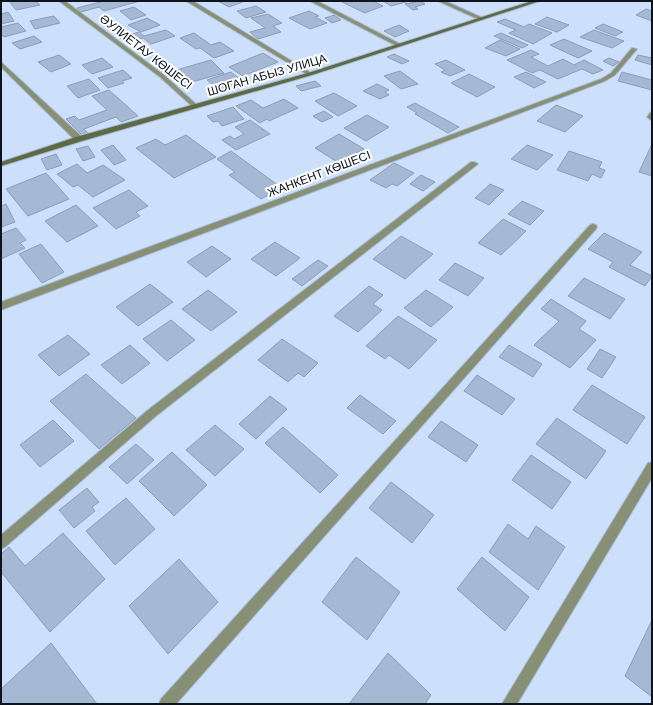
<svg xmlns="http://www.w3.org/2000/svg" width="653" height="705" font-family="Helvetica,sans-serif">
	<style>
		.building { fill: #a6b9d4; stroke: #8b9db8 }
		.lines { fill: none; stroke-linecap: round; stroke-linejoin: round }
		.street-casing { stroke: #aabbd4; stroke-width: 2 }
		.secondary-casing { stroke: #aabbd4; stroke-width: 2 }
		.street { fill: #879077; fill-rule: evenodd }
		.secondary { fill: #5e6a46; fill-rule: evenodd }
		.labels { text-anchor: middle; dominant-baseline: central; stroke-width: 4; stroke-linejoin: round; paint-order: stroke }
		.far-street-label { font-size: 12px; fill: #0d141d; stroke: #fff }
	</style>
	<rect width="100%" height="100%" fill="#cce0fc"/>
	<path class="building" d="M9,1H36L40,5L16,10Z
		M104,1H140L104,11L99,7L81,12L77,8Z
		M218,1H245L229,7Z
		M340,1H373L383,6L365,13Z
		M383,1H410L391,6Z
		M420,1L425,4L415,7L418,9L413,10L405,4Z
		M256,6L266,12L246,18L237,11Z
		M134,7L146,15L131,20L120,11Z
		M646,9L652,11V21L636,15Z
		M309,11L319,16L315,17L327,23L310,29L289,18Z
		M8,12L14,21L1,24V14Z
		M268,14L282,23L273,26L281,32L258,39L250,32L265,28L251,18Z
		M334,15L341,20L332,23L325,18Z
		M54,16L60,23L35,29L30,21Z
		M547,17L569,25L557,32L535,24Z
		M147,18L160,25L141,32L128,25Z
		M505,19L524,27L529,24L552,33L533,44L509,33L516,30L497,22Z
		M18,23L26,31L4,37L1,34V27Z
		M603,24L623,32L615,36L595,28Z
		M399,25L409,31L395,37L384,31Z
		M166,30L175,36L151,44L143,38L127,43L120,38L139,32L144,36Z
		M594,30L624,41L612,48L580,37Z
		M194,33L211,45L220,42L234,51L214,58L200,48L196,49L180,38Z
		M501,33L528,45L522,48L494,36Z
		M34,36L42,42L20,49L12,43Z
		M564,39L592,51L578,58L550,45Z
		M500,40L520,49L506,56L485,48Z
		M531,50L539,54L531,57L548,66L563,59L574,65L584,60L603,70L593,74L582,69L558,79L540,70L532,73L507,60Z
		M263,53L278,62L243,76L229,67Z
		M394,54L409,61L402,64L387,57Z
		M59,55L71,64L51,72L38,62Z
		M638,55L652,58V65L635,60Z
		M102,58L113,67L92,74L82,65Z
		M609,58L619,62L613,66L603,61Z
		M211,60L224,73L192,82L183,73L169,76L166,73Z
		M446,60L465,70L450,76L441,72L445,70L435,64Z
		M123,70L132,78L122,81L124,83L108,88L98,78Z
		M400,71L418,84L401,89L384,76Z
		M231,72L246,84L222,92L207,80Z
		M526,72L546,82L534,88L514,77Z
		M622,72L652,80V90L618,81Z
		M469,74L495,87L477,97L451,83Z
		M89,79L100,90L78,98L67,86Z
		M315,81L321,86L301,91L296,86Z
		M377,84L389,90L385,92L389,95L380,99L363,91Z
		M109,90L138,116L121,122L116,117L84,129L88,133L82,135L66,119L75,116L79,120L107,110L92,96Z
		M334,93L357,106L338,116L315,101Z
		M284,99L298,108L269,121L267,119L260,123L236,106L251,100L263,108Z
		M415,103L459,127L448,133L415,114L417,113L407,107Z
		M556,105L583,116L565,132L537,121Z
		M233,107L244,119L222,126L218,121L213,122L207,116Z
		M324,111L333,117L322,122L313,116Z
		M367,115L389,127L366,141L344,128Z
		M250,120L270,134L236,150L222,140L230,136L234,139L244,134L235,127Z
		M339,134L364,149L339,163L315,148Z
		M186,135L216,157L174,178L136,148L156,139L165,145Z
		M652,144V176L639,172Z
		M113,145L126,160L114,165L101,150Z
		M527,145L553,155L537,170L511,159Z
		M88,146L95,157L83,161L76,149Z
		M231,151L282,188L261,199L229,175L235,172L217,159Z
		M569,151L602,162L599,168L605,170L601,178L592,174L588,181L557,170Z
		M56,154L62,165L47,170L41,159Z
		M394,163L414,173L397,186L392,184L386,188L370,180Z
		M77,164L87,173L103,165L125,180L93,197L78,185L73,187L57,174Z
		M46,173L69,199L28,216L6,189Z
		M421,175L435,182L423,191L410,184Z
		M490,184L504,190L489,205L475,198Z
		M129,190L148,206L136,212L140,216L116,229L93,208Z
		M522,201L544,211L530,225L508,214Z
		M6,204L15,222L1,227V206Z
		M76,205L98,226L67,242L45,221Z
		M503,219L526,231L501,255L478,243Z
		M16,228L26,240L20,243L25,248L1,259V234Z
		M604,233L642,252L630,265L652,276L645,286L609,267L613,262L588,249Z
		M401,236L433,254L405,279L373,259Z
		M275,242L300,258L276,276L251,259Z
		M41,244L64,272L42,283L19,254Z
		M212,246L231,259L206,277L187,262Z
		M318,260L328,266L302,286L292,279Z
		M455,263L484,278L468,296L439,280Z
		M584,278L625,299L610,319L568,296Z
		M150,284L173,302L138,326L116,307Z
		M369,286L383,295L373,304L382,310L358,332L334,316Z
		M208,290L237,312L211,331L182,309Z
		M426,290L453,307L431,327L404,308Z
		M551,299L586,321L579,329L596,340L570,368L534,345L559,321L541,309Z
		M398,316L437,340L409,369L389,355L385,359L366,346Z
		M171,320L195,340L167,361L143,339Z
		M68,335L90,354L59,376L38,355Z
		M282,339L318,363L304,377L298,373L288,382L258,360Z
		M130,345L150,363L122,384L101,365Z
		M509,345L542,364L533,377L499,357Z
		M600,349L616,357L602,378L587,369Z
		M86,374L136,418L99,449L50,401Z
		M477,375L515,399L502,415L464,391Z
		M592,385L645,417L627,444L573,410Z
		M360,395L396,421L383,434L347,408Z
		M270,396L287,409L256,439L239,424Z
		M557,418L606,451L586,479L536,444Z
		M53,420L74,441L40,467L20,445Z
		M441,421L478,445L466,462L428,437Z
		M215,425L244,449L215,476L186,450Z
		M283,427L338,475L320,493L265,443Z
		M136,444L154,460L127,484L109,467Z
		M172,452L207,485L174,516L139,481Z
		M531,455L571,482L552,509L512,480Z
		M391,482L434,515L412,543L369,508Z
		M87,488L99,502L92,507L95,511L74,528L59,510Z
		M126,498L155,529L115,565L86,531Z
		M508,524L528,539L536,526L565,547L538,590L489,552Z
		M63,533L105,579L50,632L1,572V554L9,547L25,566Z
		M356,557L400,592L367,640L322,602Z
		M482,557L529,597L505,631L457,589Z
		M179,559L218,602L168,654L129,606Z
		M652,620V697L625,676Z
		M51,643L97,704H1V689Z
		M388,653L431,695L425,704H349Z"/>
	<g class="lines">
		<defs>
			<path id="street" d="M59,1H65L164,75L198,106V108H194L160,77Z
				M186,1H193L313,74L308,75Z
				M310,1H317L402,45L397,46Z
				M438,1H445L485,19L480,20Z
				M632,48L637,49L615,75L605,81L1,310V302L601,79L611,73Z
				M1,62L82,137V141H76L1,67Z
				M652,112V121L647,117L650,113Z
				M471,162H474L478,164L156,416L5,547L1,549V535L148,410Z
				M593,224L596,225L597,227L596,229L176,704H159L161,699L590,225Z
				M652,462V478L517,704H502L648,463Z"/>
			<path id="secondary" d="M532,1H540L312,75L82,141L1,166V162L76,137L308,73Z"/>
		</defs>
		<use href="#street" class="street-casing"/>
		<use href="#secondary" class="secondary-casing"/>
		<use href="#street" class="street"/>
		<use href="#secondary" class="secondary"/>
	</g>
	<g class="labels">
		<g class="far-street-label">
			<text transform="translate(146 52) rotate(38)">ӘУЛИЕТАУ КӨШЕСІ</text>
			<text transform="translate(267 75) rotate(-16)">ШОГАН АБЫЗ УЛИЦА</text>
			<text transform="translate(319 174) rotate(-21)">ЖАНКЕНТ КӨШЕСІ</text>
		</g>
	</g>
	<rect width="653" height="705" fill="none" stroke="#0d141d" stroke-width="4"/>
</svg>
